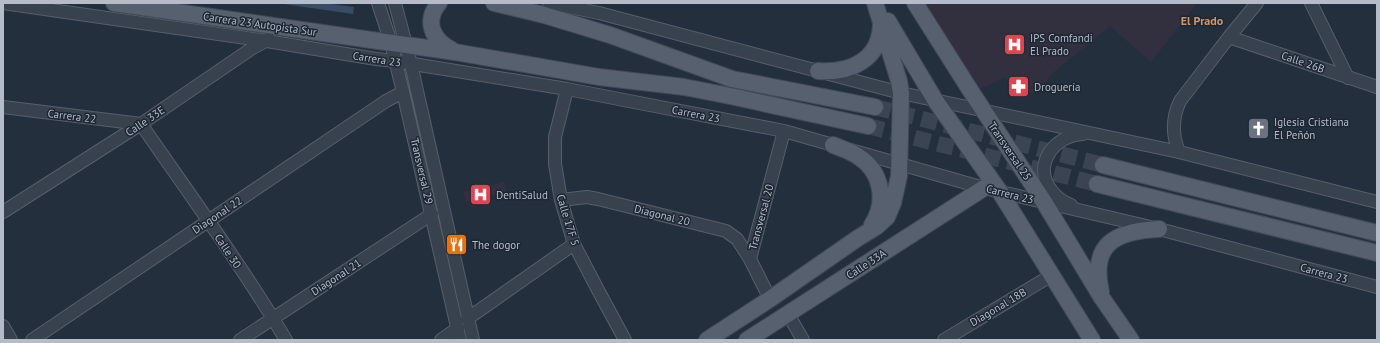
<svg xmlns="http://www.w3.org/2000/svg" width="1380" height="343" font-family="'PT Sans',sans-serif">
	<style>
		.medical { fill: #32303f }
		.water { fill: #394c67 }
		.lines { fill: none; stroke-linecap: round; stroke-linejoin: round }
		.major-tunnel { stroke: #3a4453; stroke-width: 16; stroke-dasharray: 16 8; stroke-linecap: butt }
		.minor-casing { stroke: #565f6c; stroke-width: 14 }
		.major-casing { stroke: #414a57; stroke-width: 18 }
		.minor { stroke: #38414e; stroke-width: 12 }
		.major { stroke: #56606e; stroke-width: 16 }
		.labels { text-anchor: middle; dominant-baseline: central; stroke-width: 3; stroke-linejoin: round; paint-order: stroke }
		.street-label { font-size: 11px; fill: #b4bcc9; stroke: #1d2633 }
		.poi-label { font-size: 11px; fill: #b4bcc9; stroke: #1d2633; text-anchor: start }
		.neighbourhood-label { font-size: 12px; font-weight: bold; fill: #d59563; stroke: #1d2633 }
	</style>
	<rect width="100%" height="100%" fill="#242f3e"/>
	<path class="medical" d="M920,3H1197L1151,62L1110,26L1055,71L1034,93H1016L1005,77L972,93Z
		M504,182L506,192L466,202L463,192Z"/>
	<path class="water" d="M277,3H324L354,7L353,14Z"/>
	<g class="lines">
		<path class="major-tunnel" d="M875,107L1103,165
			M868,126L1097,184"/>
		<defs>
			<path id="minor" d="M3,3L267,41L376,59L395,61L567,89L784,131L984,188L1159,229L1377,287
				M378,3L391,43L403,92L460,340
				M395,3L411,64L473,340
				M549,3L599,13L901,93L1179,152L1377,202
				M1311,3L1348,78
				M1229,37L1377,87
				M567,89L555,137V164L561,200L574,244L598,290L625,340
				M3,107L141,124C190,195 242,266 286,340
				M1179,152C1172,135 1172,118 1180,101L1229,37L1257,3
				M561,200L587,197L598,199L726,231L737,239L750,259
				M1071,205C1063,202 1056,197 1051,190C1032,164 1055,135 1083,134
				M3,212L141,124L251,49L269,39
				M770,299L750,259L784,131
				M788,314L803,340
				M467,319L574,244
				M3,326L11,340
				M32,340L386,101L403,92
				M240,340L432,214
				M441,340L458,328
				M944,340L1052,275"/>
			<path id="major" d="M114,3L455,52L599,77L684,87L730,96L868,126
				M439,3C424,21 432,40 452,50
				M494,3L544,15L610,35L732,79L875,107
				M915,3L972,93L1044,202L1102,298L1131,340
				M888,21L935,100L1000,192L1092,340
				M818,71C851,73 880,60 881,24
				M833,145C842,149 851,151 859,157C882,172 887,202 872,225
				M1103,165L1377,233
				M1097,184L1377,253
				M1101,292C1090,244 1115,231 1159,229
				M707,340L770,299L858,238L876,227L887,217L893,203L899,176L901,93L899,81L875,3
				M747,340L984,188"/>
		</defs>
		<use href="#minor" class="minor-casing"/>
		<use href="#major" class="major-casing"/>
		<use href="#minor" class="minor"/>
		<use href="#major" class="major"/>
	</g>
	<defs>
		<symbol id="hospital-square" viewBox="-11 -11 22 22"><rect x="-9" y="-9" width="18" height="18" rx="4" fill="#e0444e" stroke="#1d2633"/><path d="M-5-5h3v3.5h4V-5h3V5h-3V1.5h-4V5h-3Z" fill="#fff"/></symbol>
		<symbol id="pharmacy-square" viewBox="-11 -11 22 22"><rect x="-9" y="-9" width="18" height="18" rx="4" fill="#e0444e" stroke="#1d2633"/><path d="M-2-6h4v4h4v4h-4v4h-4v-4h-4v-4h4Z" fill="#fff"/></symbol>
		<symbol id="church-square" viewBox="-11 -11 22 22"><rect x="-9" y="-9" width="18" height="18" rx="4" fill="#6b7280" stroke="#1d2633"/><path d="M-1.2-6h2.4v3.5h3.3v2.4h-3.3V6h-2.4V-.1h-3.3v-2.4h3.3Z" fill="#fff"/></symbol>
		<symbol id="restaurant-square" viewBox="-11 -11 22 22"><rect x="-9" y="-9" width="18" height="18" rx="4" fill="#e8710a" stroke="#1d2633"/><path d="M-5-6h1v4h1v-4h1v4h1v-4h1v5L-1.5 .5V6h-2V.5L-5-1ZM5-6V6H3V1.5H1.5Q1.5-4 5-6Z" fill="#fff"/></symbol>
	</defs>
	<g fill-rule="evenodd">
		<use href="#hospital-square" x="1002" y="32" width="25" height="25"/>
		<use href="#pharmacy-square" x="1006" y="74" width="25" height="25"/>
		<use href="#church-square" x="1246" y="116" width="25" height="25"/>
		<use href="#hospital-square" x="468" y="182" width="25" height="25"/>
		<use href="#restaurant-square" x="444" y="232" width="25" height="25"/>
	</g>
	<g class="labels">
		<g class="street-label">
			<text transform="translate(260 24) rotate(8)">Carrera 23 Autopista Sur</text>
			<text transform="translate(377 59) rotate(9)">Carrera 23</text>
			<text transform="translate(1303 62) rotate(19)">Calle 26B</text>
			<text transform="translate(696 114) rotate(11)">Carrera 23</text>
			<text transform="translate(72 116) rotate(7)">Carrera 22</text>
			<text transform="translate(145 121) rotate(-34)">Calle 33E</text>
			<text transform="translate(1010 151) rotate(56)">Transversal 25</text>
			<text transform="translate(422 171) rotate(77)">Transversal 29</text>
			<text transform="translate(1010 194) rotate(14)">Carrera 23</text>
			<text transform="translate(217 215) rotate(-34)">Diagonal 22</text>
			<text transform="translate(662 215) rotate(14)">Diagonal 20</text>
			<text transform="translate(761 217) rotate(-75)">Transversal 20</text>
			<text transform="translate(568 220) rotate(73)">Calle 17F 5</text>
			<text transform="translate(228 251) rotate(56)">Calle 30</text>
			<text transform="translate(866 264) rotate(-33)">Calle 33A</text>
			<text transform="translate(1324 273) rotate(15)">Carrera 23</text>
			<text transform="translate(336 277) rotate(-33)">Diagonal 21</text>
			<text transform="translate(998 307) rotate(-31)">Diagonal 18B</text>
		</g>
		<g class="poi-label">
			<text x="1030" y="38">IPS Comfandi<tspan x="1030" dy="13">El Prado</tspan></text>
			<text x="1034" y="87">Droguería</text>
			<text x="1274" y="122">Iglesia Cristiana<tspan x="1274" dy="13">El Peñón</tspan></text>
			<text x="496" y="195">DentiSalud</text>
			<text x="472" y="245">The dogor</text>
		</g>
		<g class="neighbourhood-label">
			<text x="1202" y="20">El Prado</text>
		</g>
	</g>
	<rect width="1380" height="343" fill="none" stroke="#b4bcc9" stroke-width="8"/>
</svg>
